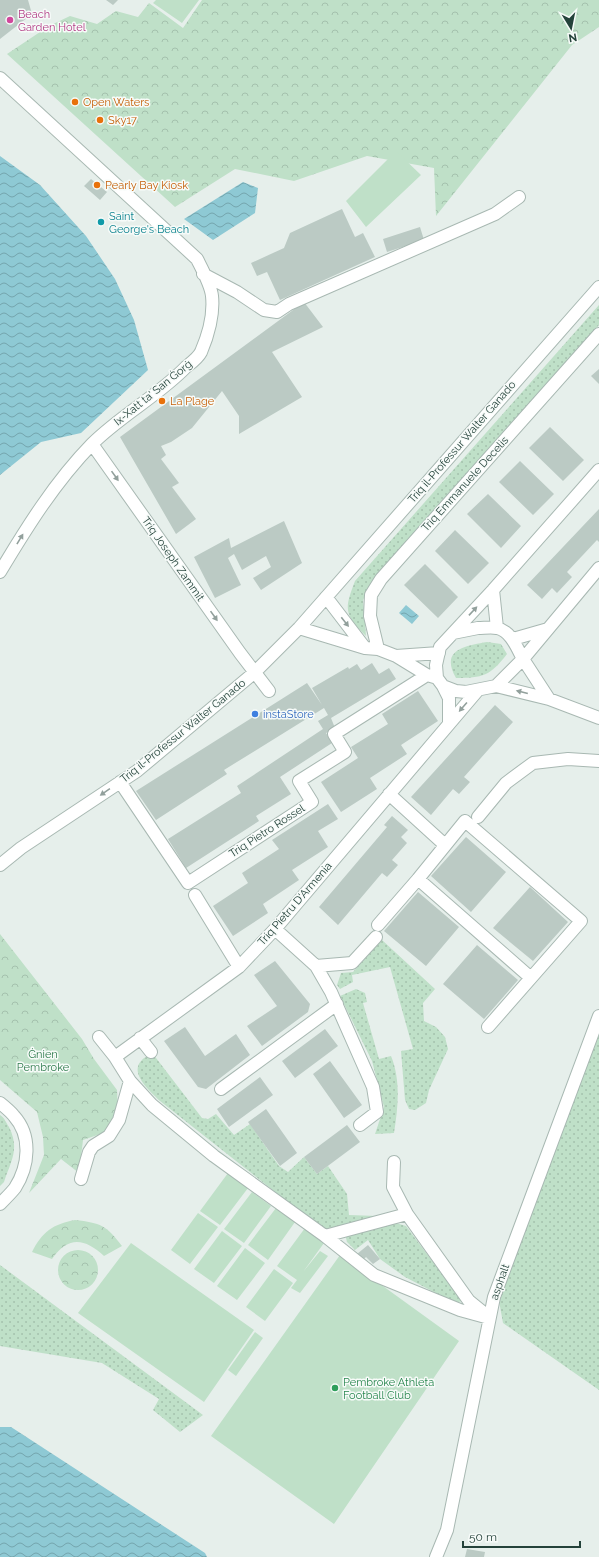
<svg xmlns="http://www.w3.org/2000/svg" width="599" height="1557" font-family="Raleway,sans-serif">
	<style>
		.grass { fill: url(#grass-dots) }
		.park { fill: url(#park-crowns) }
		.pitch { fill: #bfe0c8 }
		.water { fill: url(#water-waves) }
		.building { fill: #bbcac4 }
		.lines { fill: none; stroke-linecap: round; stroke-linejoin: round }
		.minor-casing { stroke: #a8b8b2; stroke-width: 14 }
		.minor { stroke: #fff; stroke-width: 12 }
		.oneway { fill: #92a09c }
		.hotel-dot { fill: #d1479c; stroke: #f7fbf9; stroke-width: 1.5 }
		.food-dot { fill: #e8710a; stroke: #f7fbf9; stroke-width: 1.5 }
		.culture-dot { fill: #0f9aa8; stroke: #f7fbf9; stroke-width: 1.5 }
		.shop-dot { fill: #3f7fe0; stroke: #f7fbf9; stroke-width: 1.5 }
		.leisure-dot { fill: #2e9e5b; stroke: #f7fbf9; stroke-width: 1.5 }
		.labels { text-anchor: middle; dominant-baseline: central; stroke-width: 3; stroke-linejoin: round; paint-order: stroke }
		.hotel-label { font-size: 11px; fill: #b23c85; stroke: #f7fbf9; text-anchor: start }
		.food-label { font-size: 11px; fill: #c56008; stroke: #f7fbf9; text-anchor: start }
		.culture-label { font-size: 11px; fill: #0d838f; stroke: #f7fbf9; text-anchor: start }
		.street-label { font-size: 11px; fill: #24423a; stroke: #f7fbf9 }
		.shop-label { font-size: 11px; fill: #366cbe; stroke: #f7fbf9; text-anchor: start }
		.park-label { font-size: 11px; fill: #2d7a4b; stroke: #f7fbf9 }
		.leisure-label { font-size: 11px; fill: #27864d; stroke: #f7fbf9; text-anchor: start }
	</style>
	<defs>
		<pattern id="grass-dots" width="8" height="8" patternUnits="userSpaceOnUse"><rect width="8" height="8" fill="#bfe0c8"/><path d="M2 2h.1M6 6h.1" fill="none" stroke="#a4c1ad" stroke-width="1.8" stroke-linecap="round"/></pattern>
		<pattern id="park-crowns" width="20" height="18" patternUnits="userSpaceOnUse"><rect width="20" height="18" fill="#bfe0c8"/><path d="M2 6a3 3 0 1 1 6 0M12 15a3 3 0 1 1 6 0" fill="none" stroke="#a4c1ad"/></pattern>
		<pattern id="water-waves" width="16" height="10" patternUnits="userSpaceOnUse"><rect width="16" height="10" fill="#8ec9d4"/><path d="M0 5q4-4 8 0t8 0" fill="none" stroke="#74a5ad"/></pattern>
	</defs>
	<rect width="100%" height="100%" fill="#e6efeb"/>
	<path class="grass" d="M599,305V325L370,586L363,600L366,636C344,614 344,610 355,581Z
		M487,642L501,644L507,654C490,676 483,678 456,678C440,650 464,646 487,642Z
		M382,940L435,989L423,1003L424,1021L436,1027L445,1037L448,1049L429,1090L426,1103L415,1110L409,1109L405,1100L401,1051L413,1049L390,967L352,975L353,982L340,989L337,985L341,973L353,972Z
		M356,989L365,993L367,1002L363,1003L379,1059L391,1056C401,1080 398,1108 394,1133L375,1134L384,1107L372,1061L340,996Z
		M599,1025V1390L503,1323L499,1301Z
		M153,1054L202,1118L208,1119L216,1114L234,1135L250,1124L279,1166L288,1172L304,1157L317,1174L328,1166L347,1194L349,1215L377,1216L337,1229L321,1228L160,1101C151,1092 128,1073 142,1060C144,1057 150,1056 153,1054Z
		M0,1115C5,1118 6,1123 9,1127C20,1149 11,1161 4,1182L0,1186Z
		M389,1221L406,1226L462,1301L455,1303L405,1277L380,1259L368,1240L355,1250L347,1242L345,1234Z
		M0,1265L203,1415L180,1432L153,1410L159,1399L102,1363L0,1346Z"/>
	<path class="park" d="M202,0H599V27L572,45L436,216L434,168L367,156L294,181L235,169L175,207L7,54L49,26L70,16L97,24L116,11L138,17L149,3L183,28Z
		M0,934L82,1039L94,1059L117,1090L118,1112L109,1131L83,1140L79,1173L61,1159L29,1193L44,1155L43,1137L37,1112L0,1080Z
		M75,1220C101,1223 106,1225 122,1246L104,1256C85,1239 69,1235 52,1259L32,1252C42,1232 53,1224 75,1220Z
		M58 1270a20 20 0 1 1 40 0a20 20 0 1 1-40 0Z"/>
	<path class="pitch" d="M156,0H199L182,23L153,3Z
		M396,151L421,175L366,227L346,201Z
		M228,1173L248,1188L220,1225L200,1211Z
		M252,1192L271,1206L244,1243L224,1229Z
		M276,1208L295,1222L268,1260L248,1245Z
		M198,1213L218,1227L190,1264L171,1250Z
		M305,1228L324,1243L303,1272L320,1251L328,1256L300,1293L291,1288L297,1280L277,1266Z
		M222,1231L242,1246L214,1283L194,1269Z
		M131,1243L254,1330L204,1402L78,1313Z
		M245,1248L265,1263L237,1300L217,1286Z
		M340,1255L459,1341L334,1524L211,1436Z
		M274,1269L293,1283L265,1321L246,1307Z
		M255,1332L263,1338L236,1376L228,1370Z"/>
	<path class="water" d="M0,156L40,185L86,236L115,279L134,320L148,370L81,433L41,442L0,475Z
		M243,182L258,188L255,213L213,240L184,219Z
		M406,605L419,616L412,624L399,613Z
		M0,1427H11L205,1553L207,1557H0Z"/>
	<path class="building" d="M0,0H28L32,14L0,39Z
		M106,0H118L113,5Z
		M91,179L107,192L100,200L84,186Z
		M342,209L355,237L363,233L375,257L280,300L267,272L257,276L251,263L284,248L290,233Z
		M420,227L424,240L387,252L383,239Z
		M304,302L323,327L272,352L302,397L239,434V416L222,391L192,428L171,442L161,446L166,455L161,459L179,483L172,487L196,519L176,534L120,437Z
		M599,369V384L591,376Z
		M550,427L584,460L563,481L529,448Z
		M520,461L554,494L533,515L499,482Z
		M488,494L521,526L501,548L467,514Z
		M599,509V542L597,540L567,572L572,577L557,593L552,588L542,599L527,585Z
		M284,521L302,563L261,590L253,578L271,567L266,556L242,570L234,554L228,558L241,585L215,598L194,557L229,538L231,548Z
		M455,530L489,563L468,584L435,551Z
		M425,564L458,597L438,618L404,585Z
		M372,663L379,674L389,668L396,679L331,718L335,728L326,733L332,743L280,777L291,794L256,816L259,821L186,868L168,839L241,793L237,786L323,729L318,721L328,715L324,708L224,770L227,774L156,820L136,791L307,683L322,705L312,688L348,667L349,669L357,664L361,670Z
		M418,691L438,721L401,745L407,754L370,778L377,789L341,812L321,782L358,758L351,747L388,724L382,714Z
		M495,705L513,722L464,777L470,782L459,794L453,789L431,815L411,797Z
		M328,804L338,819L318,831L328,847L292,870L299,880L263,904L268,913L233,936L213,906L248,883L242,873L279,849L272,840Z
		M392,816L408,830L401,837L407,843L392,860L398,865L387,877L382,873L338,925L319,907L387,827L384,825Z
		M466,837L506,872L471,912L431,876Z
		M530,887L568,922L533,961L493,928Z
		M418,892L459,927L426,966L384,931Z
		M477,945L518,980L484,1019L443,984Z
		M275,961L310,1004L308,1012L262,1046L247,1026L277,1006L254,975Z
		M185,1027L205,1056L236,1034L250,1055L206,1089L198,1087L164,1041Z
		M325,1029L338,1046L295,1078L282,1061Z
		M330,1061L362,1105L344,1118L313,1074Z
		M260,1077L273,1095L229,1127L217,1109Z
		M266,1109L297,1153L280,1166L248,1122Z
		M347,1125L360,1142L317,1174L304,1157Z
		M368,1245L380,1259L373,1264L366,1257L363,1260L357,1254Z
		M467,1549L485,1552L484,1557H465Z"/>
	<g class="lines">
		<defs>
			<path id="minor" d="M0,78L197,259C202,269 211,285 212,296C214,314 208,336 201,352C198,358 191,363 186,367C158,396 121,415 92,444C55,482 27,527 0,572
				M203,274L237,292L264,310L277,312L289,304L495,214L519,197
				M92,444L240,653L269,691
				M493,590L497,628
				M326,597L365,648
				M299,628L365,648L378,649L396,656L427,675L434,677
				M478,628C484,628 491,627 497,628C511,631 517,648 523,659L496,686L466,692L456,691L443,686L437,678L436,665L440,647L453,633Z
				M453,633L493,590L599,470
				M513,639L548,629
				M378,649L370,616L371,595L381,579L599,334
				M396,656L439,653
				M443,686L449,698V724
				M496,686L549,699L599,718
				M549,699L523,659L599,568
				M120,782L188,883L312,802L299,781L345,752L334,734L427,675
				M389,794L445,845
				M478,817L506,783L533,763L568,759L599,761
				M0,865L21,848L137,771L255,672L299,628L599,287
				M418,879L531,978
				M195,895L239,967
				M378,925L418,879L465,821L581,921L488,1027
				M275,929L316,966L331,992L373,1087L377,1112L360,1125
				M316,966L352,963L376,937
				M99,1037L115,1057L130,1081L152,1105L214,1156L325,1236L374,1275L460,1310L489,1318
				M140,1038L151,1052
				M115,1057L239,967L275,929L478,690
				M221,1089L337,1004
				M0,1103C5,1107 10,1111 14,1116C32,1136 29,1166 15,1188C11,1193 5,1199 0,1204
				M394,1162L393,1187L407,1214L469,1301L485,1314
				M81,1179L89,1152L93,1146L109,1136L119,1120L130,1081
				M325,1236L407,1214
				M436,1557L447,1530L494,1297L599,1016"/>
		</defs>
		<use href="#minor" class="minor-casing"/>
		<use href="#minor" class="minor"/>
	</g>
	<defs><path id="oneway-solid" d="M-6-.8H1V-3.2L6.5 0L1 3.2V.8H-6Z"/></defs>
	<g class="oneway">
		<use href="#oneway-solid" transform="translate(115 476) rotate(55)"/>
		<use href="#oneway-solid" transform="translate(20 539) rotate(-59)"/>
		<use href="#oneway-solid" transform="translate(473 611) rotate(-47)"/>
		<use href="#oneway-solid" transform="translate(214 616) rotate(55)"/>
		<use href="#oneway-solid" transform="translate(345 622) rotate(52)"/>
		<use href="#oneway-solid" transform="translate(522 692) rotate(-166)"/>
		<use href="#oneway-solid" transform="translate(463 707) rotate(131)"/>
		<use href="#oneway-solid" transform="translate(105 792) rotate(145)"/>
	</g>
	<circle class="hotel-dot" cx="10" cy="20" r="4"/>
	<g class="food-dot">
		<circle cx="75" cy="102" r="4"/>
		<circle cx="100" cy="120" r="4"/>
		<circle cx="97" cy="185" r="4"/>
		<circle cx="162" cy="401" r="4"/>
	</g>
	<circle class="culture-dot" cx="101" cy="222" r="4"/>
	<circle class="shop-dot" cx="255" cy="714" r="4"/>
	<circle class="leisure-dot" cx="335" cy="1388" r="4"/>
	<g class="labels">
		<g class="hotel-label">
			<text x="18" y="14">Beach<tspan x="18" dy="13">Garden Hotel</tspan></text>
		</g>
		<g class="food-label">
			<text x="83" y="102">Open Waters</text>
			<text x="108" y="120">Sky17</text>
			<text x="105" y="185">Pearly Bay Kiosk</text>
			<text x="170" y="401">La Plage</text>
		</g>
		<g class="culture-label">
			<text x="109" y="216">Saint<tspan x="109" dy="13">George's Beach</tspan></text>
		</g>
		<g class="street-label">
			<text transform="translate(153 393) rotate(-39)">Ix-Xatt ta' San Ġorġ</text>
			<text transform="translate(462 442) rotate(-49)">Triq il-Professur Walter Ganado</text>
			<text transform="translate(465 484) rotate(-48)">Triq Emmanuele Decelis</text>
			<text transform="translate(173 559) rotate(55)">Triq Joseph Zammit</text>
			<text transform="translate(183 731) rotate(-39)">Triq il-Professur Walter Ganado</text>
			<text transform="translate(267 831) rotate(-33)">Triq Pietro Rossel</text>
			<text transform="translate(295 904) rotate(-49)">Triq Pietru D'Armenia</text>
			<text transform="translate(500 1282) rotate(-71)">asphalt</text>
		</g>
		<g class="shop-label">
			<text x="263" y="714">instaStore</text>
		</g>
		<g class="park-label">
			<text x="43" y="1054">Ġnien<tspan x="43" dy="13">Pembroke</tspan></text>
		</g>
		<g class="leisure-label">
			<text x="343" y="1382">Pembroke Athleta<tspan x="343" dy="13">Football Club</tspan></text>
		</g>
	</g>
	<g transform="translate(571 28) rotate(170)" stroke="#f7fbf9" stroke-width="3" paint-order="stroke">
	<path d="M0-3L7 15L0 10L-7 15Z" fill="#24423a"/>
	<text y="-6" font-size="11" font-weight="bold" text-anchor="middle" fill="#24423a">N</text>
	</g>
	<path d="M463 1541v6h117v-6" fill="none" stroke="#24423a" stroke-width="2"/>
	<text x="469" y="1541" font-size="12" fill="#24423a" stroke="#f7fbf9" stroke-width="3" paint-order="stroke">50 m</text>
</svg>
